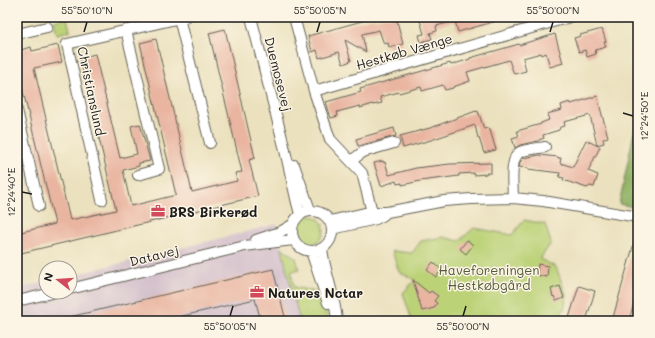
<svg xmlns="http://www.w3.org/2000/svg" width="655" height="338" font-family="Mali,sans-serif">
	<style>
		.industrial { fill: #d1bdca }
		.green { fill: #bbd277; stroke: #6c774a }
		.forest { fill: #94b468; stroke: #586842 }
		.building { fill: #e9b5a1 }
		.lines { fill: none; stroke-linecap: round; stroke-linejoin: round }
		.minor-casing { stroke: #646155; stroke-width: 12 }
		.minor { stroke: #fff; stroke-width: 10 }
		.ticks { fill: none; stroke: #1c1c1c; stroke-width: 1.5 }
		.labels { text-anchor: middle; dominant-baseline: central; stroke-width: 3; stroke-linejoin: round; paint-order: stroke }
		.street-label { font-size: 13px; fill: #1c1c1c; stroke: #fcf5e5 }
		.poi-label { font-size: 13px; font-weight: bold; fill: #1c1c1c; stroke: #fcf5e5; text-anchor: start }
		.park-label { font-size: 13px; fill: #545c3c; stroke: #fcf5e5 }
		.neatline { fill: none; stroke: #1c1c1c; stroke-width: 1.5 }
		.ticks-label { font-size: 10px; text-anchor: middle; fill: #1c1c1c }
	</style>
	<rect width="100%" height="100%" fill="#fcf5e5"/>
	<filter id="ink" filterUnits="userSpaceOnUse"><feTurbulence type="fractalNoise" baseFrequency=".025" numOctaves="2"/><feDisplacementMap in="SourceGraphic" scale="8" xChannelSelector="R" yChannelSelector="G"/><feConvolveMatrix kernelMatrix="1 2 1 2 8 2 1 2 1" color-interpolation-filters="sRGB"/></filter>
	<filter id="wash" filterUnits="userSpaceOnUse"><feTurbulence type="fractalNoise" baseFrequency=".012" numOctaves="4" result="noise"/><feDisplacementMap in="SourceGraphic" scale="16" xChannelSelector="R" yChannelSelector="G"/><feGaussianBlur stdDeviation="0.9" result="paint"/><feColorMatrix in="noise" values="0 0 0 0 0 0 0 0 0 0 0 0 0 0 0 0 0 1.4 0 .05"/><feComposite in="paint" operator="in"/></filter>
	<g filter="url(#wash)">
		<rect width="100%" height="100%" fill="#ebe1be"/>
		<path class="industrial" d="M277,224L287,272L300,321H17V289L46,282V292H70V276Z"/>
		<path class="green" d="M67,18L70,31L57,34L54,21Z
			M296 230a14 14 0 1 1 28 0a14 14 0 1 1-28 0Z
			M524,220L545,224L551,243L540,259L556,267L566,294L565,307L558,319L536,316L531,321H412L403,293L415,280L399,272L392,251L412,253L421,241L443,237L459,241L474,228L512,235Z
			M282,248L296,258L299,269L291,272L294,287L320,293L328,321H300L287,272Z"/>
		<path class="forest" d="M638,113V208L619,204Z"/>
		<g id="blocks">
			<path class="building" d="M383,17H396L403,44L389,48L388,43L384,44L379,30L362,34L366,52L345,40L351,61L343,64L339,52L319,58L317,50L312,52L308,36L373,18L374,20Z
				M419,17H502L503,19L458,32L455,21L436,26L437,31L430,33L432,39L421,42L419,35L424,34Z
				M225,29L255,158L249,160L258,196L17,254V233L55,224L17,66V51L31,47L32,51L58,45L62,62L34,68L70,220L116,210L80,58L95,54L120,158L137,154L131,126L140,124L150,161L139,163V166L123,170L131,206L176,195L140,43L156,39L192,192L237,181L235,173L242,172L209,33Z
				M602,29L606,42H604L606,47L595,50L596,54L587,57L585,50L579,52L574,38L581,36L580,35Z
				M555,34L563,63L550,67L546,53L542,55L541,53L523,58L526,71L514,74L509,60L467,72L470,81L453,87V88L445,90L443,85L422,91L421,87L399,93V92L380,97L382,103L373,105V104L360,108V106L337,112L338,116L331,118L326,102L361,92L360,89L450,63L451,65L467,60L470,59V58L519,44V45Z
				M597,96L608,137L603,139L604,143L597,145L590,115L564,122L565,126L560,127L559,130L543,135L544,138L539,140L538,141L520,145L515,148L512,138L519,136L517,131L541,124V123L549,120L547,114L562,110L561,105L570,102L571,104Z
				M476,111V112L478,111L484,129L488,128L489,131L490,130L496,150L484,153L479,138H478L475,125L431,140L403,148L400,136L430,128Z
				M394,128L396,136L358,146L356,139Z
				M586,140L600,147L588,171L598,175L594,187L590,186L587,188L563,180L564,178L559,177L560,173L528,169V168L519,167L520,162L524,158L539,155L558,157V158H561L560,163L573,167Z
				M383,161L384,163L385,162L389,175L416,168L450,164L491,163V173H486V174L474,175V173L459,174V176L420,181L402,185V183L397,184L396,181L381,186L374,163Z
				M636,236H638V288L629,321H612Z
				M467,240L473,245L466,254L460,249Z
				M433,262L442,270L436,277L427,270Z
				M538,264L548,266L547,277L537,275Z
				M273,269L286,321H261L255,299L161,321H65V318Z
				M413,280L429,293L431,291L438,296L434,301L437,303L434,308L422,311Z
				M560,286L564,298L556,301L554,296L553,297L551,289Z
				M579,286L595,291L586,321H568Z"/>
		</g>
	</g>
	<g filter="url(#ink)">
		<use href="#blocks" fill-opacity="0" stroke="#646155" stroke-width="1"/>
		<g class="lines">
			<defs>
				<path id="minor" d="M251,17L284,146L297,203L300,214
					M294,17L314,91L330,139L362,173L372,212
					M179,18L210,143
					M126,30L159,169L138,175
					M17,34L47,27
					M314,91L570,17
					M17,110L39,206
					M351,161L363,152L394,143
					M294,165L310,210
					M513,198C513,187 509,158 520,152C523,150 540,148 545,147
					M102,200L67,44L185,17
					M292 231a20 20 0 1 1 40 0a20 20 0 1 1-40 0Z
					M330,221L369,212H387L444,201L471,199L513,198L543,201L638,217
					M332,229L376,219L382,216L387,212
					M256,240L280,232L292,225
					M322,249C325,273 335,296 337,321
					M311,251L328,303
					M70,289L245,246L293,240
					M17,301L56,292"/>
			</defs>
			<use href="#minor" class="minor-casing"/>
			<use href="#minor" class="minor"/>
		</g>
	</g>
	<path class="ticks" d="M84,32L87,22M317,32L320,22M550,32L553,22M623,113L633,116M22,192L32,194M230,316L233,306M463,316L466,306"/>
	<defs>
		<symbol id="office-bare" viewBox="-9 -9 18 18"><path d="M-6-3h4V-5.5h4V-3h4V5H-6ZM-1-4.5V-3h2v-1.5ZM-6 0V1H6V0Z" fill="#d1495b" stroke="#fcf5e5" stroke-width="2.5" paint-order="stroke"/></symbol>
	</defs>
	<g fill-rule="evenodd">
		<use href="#office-bare" x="148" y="201" width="20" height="20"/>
		<use href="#office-bare" x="247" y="282" width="20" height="20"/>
	</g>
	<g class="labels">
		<g class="street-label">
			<text transform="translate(404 51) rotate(-16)">Hestkøb Vænge</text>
			<text transform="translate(279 74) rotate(76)">Duemosevej</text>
			<text transform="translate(92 91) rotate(78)">Christianslund</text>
			<text transform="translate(154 255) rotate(-14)">Datavej</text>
		</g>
		<g class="poi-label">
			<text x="169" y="211">BRS Birkerød</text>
			<text x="268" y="292">Natures Nctar</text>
		</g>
		<g class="park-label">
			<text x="489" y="269">Haveforeningen<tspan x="489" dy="15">Hestkøbgård</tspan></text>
		</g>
	</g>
	<rect width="655" height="338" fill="none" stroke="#fcf5e5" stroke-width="44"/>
	<g transform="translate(58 280) rotate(287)"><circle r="19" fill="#fcf5e5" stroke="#a29e95"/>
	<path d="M0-3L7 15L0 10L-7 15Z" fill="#d1495b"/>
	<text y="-6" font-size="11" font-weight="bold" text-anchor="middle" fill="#1c1c1c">N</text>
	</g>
	<rect x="22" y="22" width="611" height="294" class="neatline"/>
	<g class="ticks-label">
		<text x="87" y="14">55°50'10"N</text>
		<text x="320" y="14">55°50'05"N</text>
		<text x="553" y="14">55°50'00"N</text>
		<text transform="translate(644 116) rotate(-90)" y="4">12°24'50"E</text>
		<text transform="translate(11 192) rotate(-90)" y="4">12°24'40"E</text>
		<text x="230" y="330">55°50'05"N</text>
		<text x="463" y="330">55°50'00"N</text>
	</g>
</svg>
